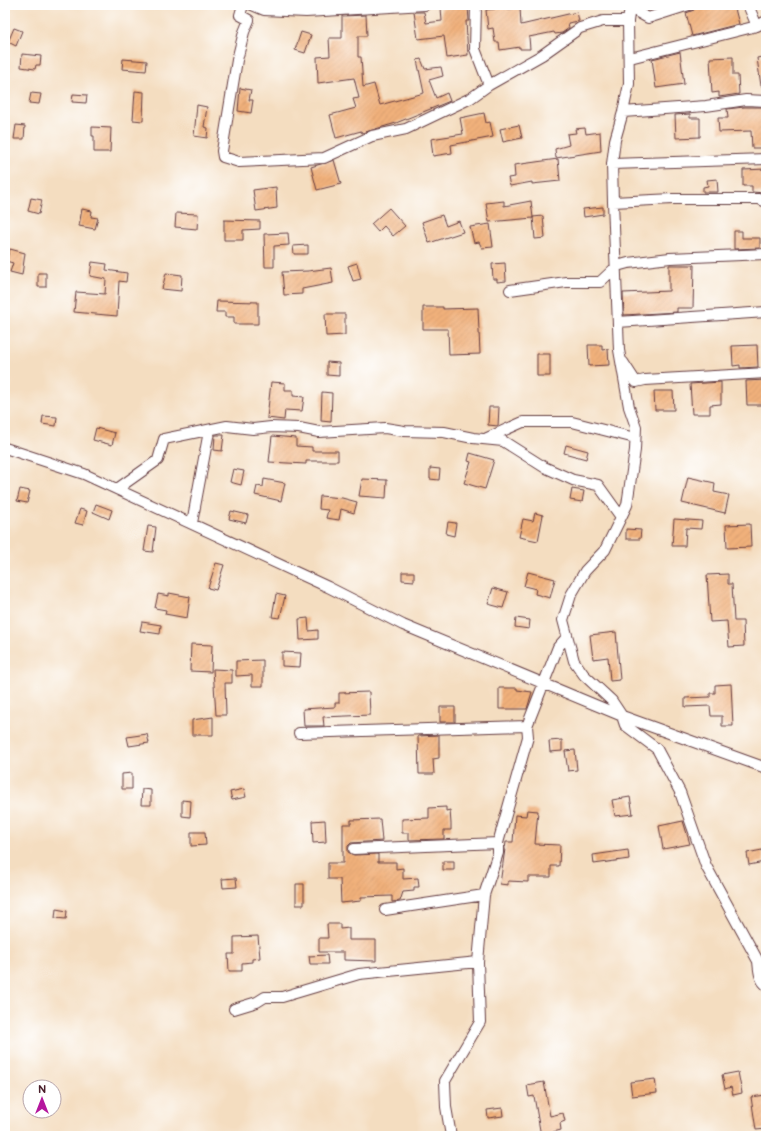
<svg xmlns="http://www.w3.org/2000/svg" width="771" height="1141" font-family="'Balsamiq Sans',sans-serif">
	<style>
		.building { fill: url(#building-hatch) }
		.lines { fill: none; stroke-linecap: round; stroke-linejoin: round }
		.street-casing { stroke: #643c41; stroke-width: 12 }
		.street { stroke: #fff; stroke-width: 10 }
	</style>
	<defs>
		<pattern id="building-hatch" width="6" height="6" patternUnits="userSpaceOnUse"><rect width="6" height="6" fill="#f1b17b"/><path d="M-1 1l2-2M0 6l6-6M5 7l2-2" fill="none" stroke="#d0986a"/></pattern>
	</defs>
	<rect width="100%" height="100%" fill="#fff"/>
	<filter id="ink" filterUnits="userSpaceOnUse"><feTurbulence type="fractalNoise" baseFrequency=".025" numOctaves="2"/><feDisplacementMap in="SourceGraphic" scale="8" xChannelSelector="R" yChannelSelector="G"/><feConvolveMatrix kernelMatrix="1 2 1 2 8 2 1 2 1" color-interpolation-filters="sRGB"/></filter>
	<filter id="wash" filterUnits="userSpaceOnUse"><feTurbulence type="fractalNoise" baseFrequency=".012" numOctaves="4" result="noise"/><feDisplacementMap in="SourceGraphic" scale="16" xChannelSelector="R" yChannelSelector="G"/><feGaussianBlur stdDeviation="0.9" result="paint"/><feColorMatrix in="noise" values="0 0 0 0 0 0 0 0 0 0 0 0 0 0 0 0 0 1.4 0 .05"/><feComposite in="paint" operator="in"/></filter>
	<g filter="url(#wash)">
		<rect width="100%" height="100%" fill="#f4ddc0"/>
		<g id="blocks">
			<path class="building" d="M495,5H508V9L520,8L521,25L577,12L579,21L568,23L569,28L562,33L555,34L554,32L529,37L530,49H520V47L500,50L499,42H495L493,28L488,29L486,10L495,9Z
				M695,5H734L739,24L692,36L686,13L694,10Z
				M468,6L469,21H466L468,55L447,58L444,36L418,39L414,12H424L426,23L442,21L441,8Z
				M366,15L367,36H358V57H361L363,87L374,84L380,105L424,93L417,60L421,59L425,69L441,67L443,76L429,80L436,98L447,93L450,101L396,123L362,133L361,131L336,138L330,115L356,108L353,99L359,98L354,78L318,83L317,57L330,56L329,38H342V16Z
				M14,28L22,31L16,46L8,42Z
				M301,32L311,35L305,53L295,50Z
				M680,52L684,84L656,88L652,59Z
				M22,54L41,56L40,65H36L35,69L21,67Z
				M766,56V86H761L757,58Z
				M733,57V75H738L739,94L719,97V92L712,93L710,58Z
				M123,59L147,61L146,71L122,69Z
				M240,88L251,90L249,100H253L251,113L238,111Z
				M135,91L144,92L143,121L133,120Z
				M31,93L41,94L39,104L29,103Z
				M73,94L87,95L86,103L72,102Z
				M197,105L207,107L204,127L208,128L207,138L194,136Z
				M744,107H766V144H762V148H752L751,131L719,132L718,118H728L727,109Z
				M484,113L486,123L490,122L493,137L451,145L452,153L433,156L431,139L463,134L460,118Z
				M690,114V118H700V137L676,138L675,115Z
				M16,125L25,126L24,139H14Z
				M519,125L522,138L503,142L500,129Z
				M92,127L111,128L110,152H94V136H92Z
				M585,128L586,134L600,132L601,151L556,158L555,149L569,145L567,134L576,133L575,129Z
				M558,159L560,181L532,184V182L510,186L508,178L515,177L514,165Z
				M334,160L341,184L317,190L311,167Z
				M766,169V193L752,192V186H743V170Z
				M717,179L718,192H703V187L708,186L707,180Z
				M276,187L277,208L256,211L253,190Z
				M31,198L42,200L39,214L28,211Z
				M504,201V206L531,201L533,218L489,222L486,203Z
				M603,207V214L584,217L583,209Z
				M389,208L405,226L393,236L384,226L378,232L371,224Z
				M82,209L92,211L91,217L98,218L95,229L79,226Z
				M176,213L198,214L197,229L175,227Z
				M442,215L446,226L459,221L463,232L429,243L422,222Z
				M543,216L545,238L535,239L533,217Z
				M224,220L260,221V229L243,230V240H224Z
				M490,224L493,247L482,248L479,242L474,243L470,227Z
				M734,231H742V238H760V248L734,249Z
				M288,233L289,245L274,246V267H265L264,234Z
				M308,245V254H294L293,246Z
				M10,249L25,253L22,275L10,272L13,263L6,261Z
				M92,262L107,264L106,270L127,273L126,282L119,281L117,316L74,312L76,292L105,294L106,279L90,276Z
				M357,263L361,279L353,281L348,266Z
				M505,263L506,281L497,282V279H493L492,264Z
				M669,265H694L693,308H677V312L624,315L623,293L669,291Z
				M331,268L333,283L302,289V294L284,295L282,272L308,271Z
				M38,273H46V287H38Z
				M166,273L182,275L181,291L162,289Z
				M217,301L258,302V324H234V317H225V312H216Z
				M423,307H443V309L478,308L480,354L449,355L448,329H423Z
				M325,314H345V335L326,336Z
				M588,345H602V350L608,349L609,365L589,366Z
				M757,345L758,367L740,368V365L733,366L732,346Z
				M537,354H550V376H537Z
				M327,362L339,363V376L327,375Z
				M766,380V405H747L746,381Z
				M271,382L285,383V390H293V396L304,397L302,411L285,410L284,420L267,418Z
				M721,382V404L710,405V414H692L690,384Z
				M654,391H673L674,410H655Z
				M322,392L332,393L331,422L321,421Z
				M489,407H499L498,426L488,425Z
				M43,416L57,417L56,426L42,424Z
				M96,428L115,433L112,445L93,440Z
				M215,435H224L222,451L214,450Z
				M272,436L296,438V446L312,447V451H338V461H306V464L269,462Z
				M566,445L588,451L586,459L564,453Z
				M470,453L494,460L485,489L464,483L471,462L468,461Z
				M430,468L440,469L439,480L430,479Z
				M233,469L244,471L241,485L230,482Z
				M688,477L715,483L714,492L729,495L725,513L682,503Z
				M264,479L285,483L281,501L255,495L257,486L263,487Z
				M362,479L387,480L386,498L359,496Z
				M20,489L30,491L27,503L17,501Z
				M572,489L584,491L582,502L570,500Z
				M320,496L342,498L357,502L354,513L341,509L339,520L326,518L328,510L319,509Z
				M96,504L112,510L109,519L93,512Z
				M80,509L87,511L83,525L75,523Z
				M231,511L248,515L246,523L229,519Z
				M535,513L543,515L538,541L519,537L523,519L533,521Z
				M674,519L702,521L701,529L686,528L685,546H672Z
				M448,522L456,523L454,536L446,534Z
				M750,524L751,547L727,548L726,525Z
				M148,526L156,527L153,552L144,551Z
				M626,529L641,530L640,539H626Z
				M216,563L224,565L216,590L208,588Z
				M402,572H414V581L402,580Z
				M528,572L555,579L550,598L535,594L536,589L524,586Z
				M728,574V584H732L734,621H743L744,646L729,647L727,621L710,622L707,575Z
				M493,588L508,592L503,608L488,604Z
				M169,593L190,597L187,618L165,614L166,610L155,608L158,594L169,596Z
				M276,594L285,596L280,618L272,617Z
				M308,618L309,631L318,630V639L300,640L299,619Z
				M516,618L530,620L529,629L515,627Z
				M142,622L161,625L160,634L140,631Z
				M616,632L620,680L610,681L608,657L593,659L590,635Z
				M191,644L212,645L211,672L190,671Z
				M282,652L301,653L300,667L282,666Z
				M263,660V686H252V675L236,676V661Z
				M213,669L232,670V683H225L226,715H216Z
				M731,684L733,726H722V716H711L710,706L685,707V698L710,697V693H715V685Z
				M499,688H517V690L532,692L527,709H499Z
				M369,692L370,715L323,717L324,726H304L303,709L335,707V703H339V693Z
				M440,707H455V722H440Z
				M213,717V735H192V720Z
				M147,734L149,743L129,746L127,737Z
				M439,735V758L433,759L434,774H419L418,736Z
				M562,740V751L550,752L549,741Z
				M575,750L577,770L568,771L565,751Z
				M132,773V789H122V774Z
				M142,789L151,790V805H141Z
				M244,789L246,797L232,800L230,792Z
				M630,797L633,814L615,816L612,800Z
				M182,800L191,801L190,817L182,816Z
				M446,807V811L450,810L451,824V830H444V839L409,840V833H402V819L429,818V808Z
				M527,810L538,811L535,844L560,845L559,866H551V877H528V882L508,881V885L500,884L506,842H513L515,815L526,816Z
				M380,819L382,841L351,843L348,846V852L354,855L378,854V862H396V869L403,868V879L418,878L419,887H414V891L403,892L400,901L392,902V896L361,897V901L341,903L340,879H328V863H343V824H351V820Z
				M325,820L326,842L313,843L312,821Z
				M683,821L690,844L663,849L659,826Z
				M191,832H205L206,845L191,846Z
				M628,850L629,859L594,864L593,855Z
				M762,850L764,862L749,865L747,853Z
				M443,861H454V870H443Z
				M236,878L237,887L223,888L222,879Z
				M296,884H304V905H296Z
				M56,909L67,911L66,919L55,918Z
				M327,924H340V929L349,928V940H376V961L344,960V952H319V938H328Z
				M258,936L260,958L252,959V962L242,963V971H229L228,954H234V937Z
				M327,955L328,964H310L309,956Z
				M738,1072L742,1093L733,1095L731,1087L725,1089L722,1075Z
				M655,1079L657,1093L632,1096L630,1082Z
				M544,1082L550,1116L563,1113L565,1121L560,1123L561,1130L553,1132L554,1136H541L534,1096L529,1097L527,1085Z
				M766,1095V1129L756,1130L751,1097Z
				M502,1108L503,1116L488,1118L487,1110Z"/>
		</g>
	</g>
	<g filter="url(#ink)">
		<use href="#blocks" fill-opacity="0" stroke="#643c41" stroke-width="1"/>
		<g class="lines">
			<defs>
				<path id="street" d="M243,5L240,15L249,20L244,32L237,60L222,151L223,157L239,162L324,158L372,136L406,129L471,98L489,85L542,55L580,28L603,21H628
					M252,5L264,10L306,12L425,5
					M476,5L475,49L489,85
					M629,5L630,8L628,21L629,84L623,112L615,140L612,164L613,202L619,350L629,407L636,427L635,450L627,505L605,550L585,571L571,595L563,620L574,661L584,675L612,701L622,716L766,768
					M748,5L757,26
					M630,8L648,18L689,5
					M630,58L757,26L766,21
					M623,112L706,106L746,100L766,101
					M612,164L766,159
					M613,202L673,199H759L766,202
					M510,290L566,282H600L617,266L628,263L670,258L766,254
					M618,322L766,312
					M623,362L636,382L645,380L766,373
					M487,438L523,422H572L635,438
					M5,448L84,474L328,587L403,625L622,716L625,725L657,749L680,792L706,866L758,961C759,970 759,979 766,985
					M117,489L158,460L164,439L227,426L253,429L271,427L299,428L319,432L385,428L404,431L444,432L473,438L503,441L544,467L573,480L598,485L621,517
					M192,523L209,431
					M299,733L527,726
					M354,849L498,843
					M385,910L484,895
					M234,1009L257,1002L265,997H282L359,974L478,962
					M451,1136L446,1107L445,1081L480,1022L478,962L484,895L498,853V843L528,737L527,726L558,647L567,637"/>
			</defs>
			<use href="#street" class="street-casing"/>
			<use href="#street" class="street"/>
		</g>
	</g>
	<rect width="771" height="1141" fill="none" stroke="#fff" stroke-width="20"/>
	<g transform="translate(42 1099)"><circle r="19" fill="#ffffff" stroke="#b7a5aa"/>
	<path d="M0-3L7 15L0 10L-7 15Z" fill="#b5179e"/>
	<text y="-6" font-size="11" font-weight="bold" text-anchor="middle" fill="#4a1f2b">N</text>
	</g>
</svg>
